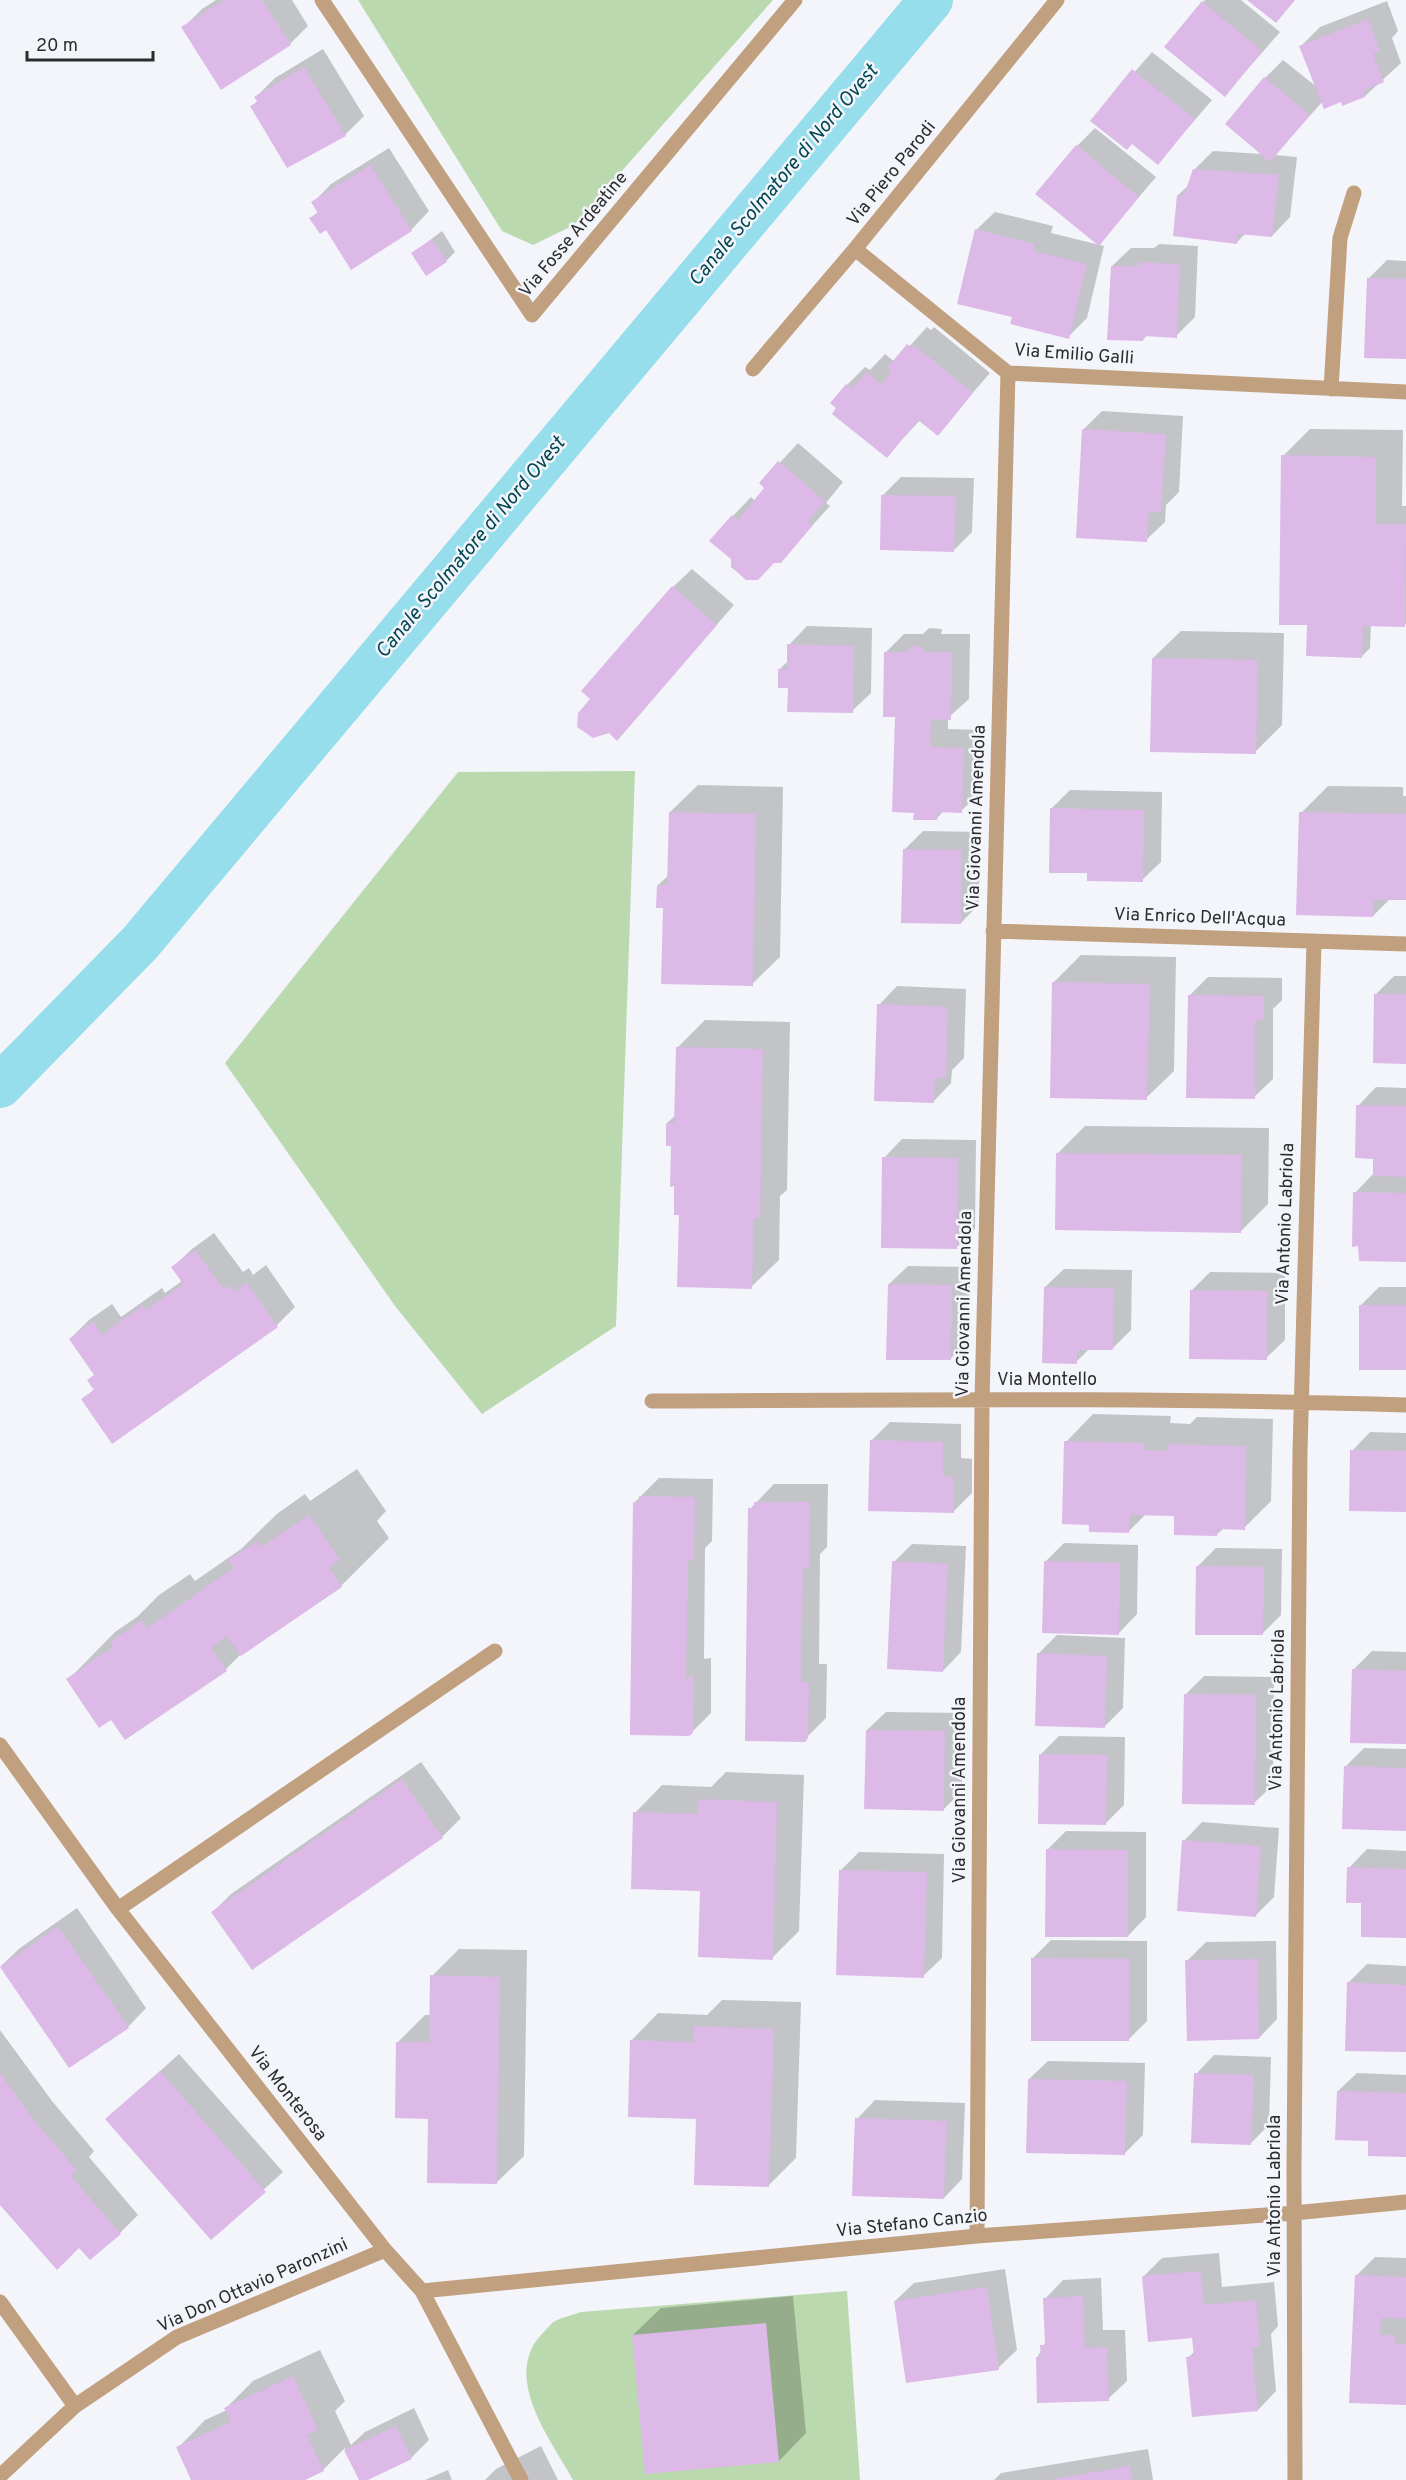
<svg xmlns="http://www.w3.org/2000/svg" width="1406" height="2480" font-family="Overpass,sans-serif">
	<style>
		.green { fill: #bbd9ae }
		.shadow { fill: #0003 }
		.lines { fill: none; stroke-linecap: round; stroke-linejoin: round }
		.canal { stroke: #96deeb; stroke-width: 44 }
		.building { fill: #dcb9e7 }
		.minor { stroke: #c0a07e; stroke-width: 15 }
		.labels { text-anchor: middle; dominant-baseline: central; stroke-width: 5; stroke-linejoin: round; paint-order: stroke }
		.street-label { font-size: 18px; fill: #2b2c2e; stroke: #f3f5fb }
		.water-label { font-size: 20px; font-style: italic; fill: #014650; stroke: #f3f5fb }
	</style>
	<rect width="100%" height="100%" fill="#f3f5fb"/>
	<path class="green" d="M358,0H773L574,225L533,245L502,231Z
		M635,771L616,1326L482,1414L395,1306L225,1063L458,772Z
		M847,2291L860,2480H573C551,2440 501,2377 542,2334C546,2330 550,2324 555,2321C563,2317 573,2315 581,2312Z"/>
	<path class="shadow" d="M216,0H292L308,26L290,44L183,28L202,9Z
		M1205,0H1241L1280,32L1225,95L1203,2Z
		M1387,1L1398,31L1392,38L1401,63L1365,96L1343,104L1342,100L1323,101L1275,155L1297,157L1290,217L1272,236L1246,233L1236,243L1178,195L1189,185L1194,170L1213,151L1263,154L1265,78L1283,60L1318,88L1301,46L1320,27Z
		M323,49L364,116L345,135L252,107L258,100L256,97L275,78Z
		M1152,52L1212,100L1158,163L1133,143L1092,121Z
		M1095,128L1156,177L1099,244L1077,146Z
		M389,148L429,211L411,230L326,228L311,218L319,211L313,203L331,184Z
		M995,212L1053,226L1051,233L1104,246L1087,318L1068,337L976,230Z
		M442,231L455,252L446,261L413,253Z
		M1159,244L1198,246L1195,317L1176,336L1147,335L1143,340L1112,266L1131,248H1154Z
		M1387,260L1406,261V358L1368,279Z
		M927,327L931,330L934,327L990,373L937,434L920,420L887,456L847,385L865,367L870,370L885,354L895,362Z
		M1102,411L1183,416L1179,492L1166,505L1165,522L1146,540L1083,430Z
		M1310,429L1403,430L1402,506H1406V624L1371,625L1370,648L1361,657L1308,624L1283,456Z
		M798,443L843,482L826,503L830,506L780,561L733,516L751,497L755,501L766,488L761,483Z
		M901,477L974,478L972,532L954,550L882,496Z
		M692,569L734,605L617,738L673,587Z
		M807,626L872,628L871,693L852,711L790,687L780,669L788,661L789,645Z
		M929,628L942,629L941,634H970L969,699L948,718V729L981,730L980,793L961,811H944L936,819L915,811L886,652L904,634H923Z
		M1181,631L1284,633L1282,725L1255,752L1153,658Z
		M698,785L783,787L780,957L752,984L665,907L658,885L669,875L670,812Z
		M1328,786L1403,787V796H1406V899H1390L1373,916L1301,813Z
		M1070,790L1162,792L1161,862L1142,880L1089,872L1051,809Z
		M923,831L980,832L979,904L961,923L904,850Z
		M1081,955L1176,957L1174,1071L1146,1098L1054,982Z
		M1394,976H1406V1062L1376,994Z
		M1208,977L1282,978V1000L1273,1009V1079L1254,1097L1189,996Z
		M897,986L966,989L964,1058L952,1070L951,1083L933,1102L879,1005Z
		M705,1020L790,1022L787,1190L780,1196L779,1260L751,1287L680,1214L673,1144L667,1123L676,1115L678,1047Z
		M1376,1087L1406,1088V1261L1355,1193L1373,1174L1375,1157L1358,1106Z
		M1085,1126L1269,1128L1268,1204L1241,1231L1058,1153Z
		M902,1139L976,1140L975,1229L956,1248L884,1158Z
		M214,1233L243,1272L249,1268L253,1275L266,1265L295,1307L277,1325L83,1400L95,1388L89,1380L95,1374L70,1339L89,1320L112,1304L121,1317L162,1288L165,1293L182,1281L173,1267L192,1249Z
		M908,1266L970,1267L969,1340L950,1359L889,1284Z
		M1064,1269L1132,1270L1131,1330L1112,1349L1090,1348L1076,1362L1045,1287Z
		M1210,1272L1285,1273V1340L1266,1358L1191,1291Z
		M1379,1287H1406V1369L1361,1305Z
		M1093,1414L1171,1416L1170,1423L1190,1424L1197,1417L1273,1419L1271,1501L1244,1528H1224L1216,1535L1176,1515L1146,1514L1129,1531L1066,1442Z
		M890,1422L961,1424V1458L972,1459V1493L953,1512L871,1441Z
		M1370,1432L1406,1433V1510L1352,1451Z
		M357,1469L386,1511L377,1521L389,1538L341,1586L241,1654L226,1669L112,1718L68,1680L115,1632L137,1617L159,1595L190,1574L195,1581L241,1549L278,1513L305,1494L310,1501Z
		M659,1478L713,1479L712,1541L705,1548L704,1659L711,1658V1713L689,1735L634,1503Z
		M774,1484H828L827,1547L820,1554L819,1664H827L826,1718L804,1740L750,1509Z
		M1064,1543L1138,1545L1137,1614L1119,1633L1046,1561Z
		M912,1544L966,1546L961,1652L943,1671L894,1562Z
		M1216,1548L1282,1549L1281,1615L1263,1633L1197,1567Z
		M1057,1635L1125,1638L1123,1708L1105,1726L1038,1654Z
		M1372,1651L1406,1652V1743L1353,1670Z
		M1204,1676L1274,1677L1273,1785L1254,1803L1186,1694Z
		M886,1712L963,1713L962,1791L943,1810L867,1730Z
		M1059,1736L1125,1737L1124,1805L1105,1824L1040,1755Z
		M1364,1748L1406,1749V1829L1346,1766Z
		M421,1762L461,1818L442,1837L252,1968L213,1912L231,1894Z
		M726,1772L804,1775L799,1931L772,1958L701,1890L635,1813L662,1785L711,1787Z
		M1202,1822L1279,1828L1274,1897L1256,1915L1184,1841Z
		M1066,1831L1146,1832V1917L1128,1936L1047,1850Z
		M1367,1849L1406,1851V1936L1363,1902L1349,1868Z
		M859,1852L944,1854L942,1958L923,1976L841,1870Z
		M77,1908L146,2008L128,2027L1,1966L20,1948Z
		M1051,1940L1147,1941V2021L1129,2039L1033,1958Z
		M1276,1941L1277,2019L1259,2038L1187,1961L1206,1942Z
		M459,1949L527,1950L524,2156L496,2183L430,2117L398,2042L425,2015H431L432,1976Z
		M1367,1964L1406,1966V2051L1348,1983Z
		M722,2000L801,2002L796,2158L769,2185L698,2118L631,2041L658,2013L707,2015Z
		M0,2030L52,2101L94,2151L89,2157L138,2215L120,2233L79,2246L0,2202Z
		M179,2054L283,2172L211,2238L107,2119Z
		M1214,2055L1271,2057L1269,2125L1250,2144L1196,2074Z
		M1048,2061L1145,2063L1143,2135L1125,2153L1029,2079Z
		M1357,2073L1406,2075V2155L1369,2140L1338,2091Z
		M875,2100L965,2103L962,2179L944,2198L857,2119Z
		M1219,2253L1222,2287L1274,2282L1278,2326L1271,2334L1276,2391L1258,2410L1188,2358L1195,2351L1194,2336L1143,2277L1162,2258Z
		M1375,2257L1406,2258V2404L1356,2276Z
		M1005,2269L1017,2350L998,2368L895,2301L914,2283Z
		M1101,2278L1103,2330H1125L1127,2381L1108,2399L1037,2358L1046,2341L1045,2299L1063,2280Z
		M793,2296L806,2433L779,2461L633,2335L661,2308Z
		M320,2350L345,2401L335,2411L351,2445L365,2432L414,2408L429,2440L411,2458L364,2480H361L345,2448L323,2470L302,2480H193L178,2448L205,2420L227,2410L226,2408L253,2381Z
		M541,2446L558,2480H485L496,2469Z
		M1148,2449L1153,2480H994L1001,2473Z
		M448,2470L452,2480H425Z"/>
	<g class="lines">
		<path class="canal" d="M0,1086L140,943L931,0"/>
	</g>
	<path class="building" d="M224,0H262L291,45L221,90L181,27Z
		M1247,0H1295L1276,23Z
		M1202,1L1262,51L1225,97L1164,47Z
		M1368,19L1380,51L1373,54L1384,82L1363,91L1365,97L1342,106L1341,102L1324,109L1299,46Z
		M304,67L346,136L287,168L250,106L258,102L254,97Z
		M1132,69L1195,119L1158,165L1132,144L1127,150L1090,121Z
		M1264,77L1310,115L1270,162L1225,124Z
		M1076,145L1139,197L1099,246L1035,194Z
		M370,165L412,231L351,270L326,230L320,234L309,218L318,213L311,202Z
		M1193,169L1279,175L1272,237L1238,234L1237,244L1173,236L1177,195H1184Z
		M975,229L1035,244L1033,251L1087,264L1069,339L1010,324L1012,317L957,304Z
		M432,239L447,262L426,276L411,253Z
		M1139,262L1180,264L1177,338L1144,336L1143,341L1107,340L1111,266H1139Z
		M1367,278L1406,279V359L1364,358Z
		M907,344L912,348L914,345L973,393L938,436L918,420L887,458L832,414L836,408L830,403L846,384L852,389L866,372L882,384L891,372L887,368Z
		M1082,429L1166,434L1161,512L1149,511L1147,542L1076,538Z
		M1281,455L1376,457V524H1406L1405,627L1363,626L1362,658L1306,656L1307,625H1279Z
		M778,461L825,501L808,522L813,525L781,563H774L758,580H746L731,567V559L709,541L732,515L738,520L764,488L759,483Z
		M881,495L956,496L954,552L880,550Z
		M672,586L717,625L617,741L609,733L593,738L577,727L578,713L590,699L581,691Z
		M787,644L854,646L853,713L787,712L788,688H778V669H787Z
		M909,646L924,647L923,652H952L951,720L931,719L930,747L964,748L962,813L938,812L937,820H913L914,813L892,812L895,717H883L884,652H909Z
		M1152,658L1258,660L1256,754L1150,752Z
		M1050,808L1144,810L1143,882L1087,881V873H1049Z
		M669,812L756,814L753,986L661,984L663,908H656L657,885H667Z
		M1299,812L1406,814V900H1374L1373,917L1296,915Z
		M903,849L962,850L961,924L901,923Z
		M1052,982L1150,984L1147,1100L1050,1098Z
		M1374,994H1406V1064L1373,1063Z
		M1188,995L1264,996V1020L1255,1021V1099L1186,1098Z
		M877,1004L948,1007L946,1078L935,1077L934,1103L874,1101Z
		M676,1047L763,1049L760,1219L754,1218L752,1289L677,1287L679,1215H674V1186L670,1187L671,1146H666V1123H674Z
		M1356,1105L1406,1106V1177L1373,1176V1159L1355,1158Z
		M1056,1153L1242,1155L1241,1233L1055,1230Z
		M882,1157L958,1158L957,1249L881,1248Z
		M1353,1192L1406,1193V1262L1359,1261L1358,1246L1352,1247Z
		M195,1250L224,1290L230,1285L234,1292L247,1283L278,1327L112,1444L81,1399L94,1390L87,1380L94,1375L69,1339L93,1321L102,1335L143,1305L146,1310L183,1284L171,1267Z
		M888,1284L952,1285L951,1360H886Z
		M1044,1287L1114,1288L1113,1350H1077V1364L1042,1363Z
		M1190,1290L1267,1291V1360L1189,1359Z
		M1359,1305H1406V1370H1359Z
		M870,1440L943,1442V1476L954,1477V1513L868,1511Z
		M1064,1441L1144,1443V1450L1168,1451V1444L1246,1446L1245,1530L1217,1529V1536L1174,1535V1516L1130,1515L1129,1533L1089,1532V1525L1062,1524Z
		M1350,1450L1406,1451V1512L1349,1511Z
		M639,1496L695,1497L694,1561H688L686,1677L694,1676L693,1733L689,1736L630,1735L633,1502L639,1503Z
		M754,1502H810L809,1567H803L801,1682H809L808,1738L805,1742L745,1741L748,1508H754Z
		M309,1515L340,1560L329,1567L342,1587L241,1656L227,1636L211,1648L227,1671L125,1740L111,1720L99,1728L66,1679L113,1647L110,1642L142,1620L147,1628L234,1568L228,1560L257,1541L261,1547Z
		M892,1561L948,1564L943,1672L887,1669Z
		M1044,1561L1120,1563L1119,1635L1042,1633Z
		M1196,1566L1264,1567L1263,1635H1195Z
		M1037,1653L1107,1656L1105,1728L1035,1726Z
		M1352,1669L1406,1671V1744L1350,1743Z
		M1184,1694L1256,1695L1255,1805L1182,1804Z
		M866,1730L945,1731L944,1811L864,1809Z
		M1039,1754L1107,1755L1106,1825L1038,1824Z
		M1344,1766L1406,1768V1831L1342,1829Z
		M402,1779L443,1838L252,1970L211,1912Z
		M697,1799L777,1802L773,1960L698,1957L700,1891L631,1889L633,1812L697,1814Z
		M1182,1840L1261,1846L1256,1917L1177,1911Z
		M1046,1849L1128,1850V1937H1045Z
		M1347,1867L1406,1869V1938L1361,1937V1903H1346Z
		M839,1870L927,1872L924,1978L836,1975Z
		M58,1926L129,2028L69,2068L0,1967Z
		M1031,1958L1129,1959V2041H1031Z
		M1258,1959L1259,2039L1187,2041L1185,1960Z
		M430,1975L500,1977L497,2184L427,2183L428,2119L395,2118L396,2042H429Z
		M1347,1982L1406,1985V2052L1345,2051Z
		M694,2026L774,2029L769,2187L694,2185L696,2119L628,2117L630,2040L693,2042Z
		M160,2071L266,2192L211,2240L105,2119Z
		M0,2073L34,2120L77,2171L71,2176L121,2234L90,2260L79,2248L57,2270L0,2205Z
		M1194,2073L1254,2075L1251,2145L1191,2143Z
		M1028,2079L1127,2081L1125,2155L1026,2153Z
		M1337,2091L1406,2093V2157L1368,2156V2141L1335,2140Z
		M855,2118L947,2121L944,2199L852,2196Z
		M1201,2271L1204,2305L1256,2300L1260,2346L1252,2347L1258,2411L1192,2417L1186,2357L1194,2356L1192,2338L1148,2342L1142,2276Z
		M1355,2275L1406,2277V2319L1381,2318L1380,2335H1395V2343L1406,2344V2405L1349,2403Z
		M987,2287L999,2370L906,2383L894,2301Z
		M1083,2296L1085,2348L1107,2347L1109,2401L1037,2403L1036,2357H1041L1040,2345H1045L1043,2298Z
		M766,2323L779,2462L645,2474L632,2335Z
		M293,2376L318,2430L307,2435L324,2471L305,2480H191L176,2447L231,2422L224,2408Z
		M396,2426L412,2459L368,2480H359L344,2450Z
		M1130,2466L1132,2480H1054V2479Z"/>
	<g class="lines">
		<path class="minor" d="M322,0L532,315L795,0
			M855,249L1008,373L1406,392
			M753,369L855,249L1057,0
			M1331,389L1340,238L1354,193
			M993,931L1406,944
			M652,1401C904,1400 1155,1397 1406,1405
			M0,1745L118,1909L385,2250L422,2291L521,2480
			M118,1909L495,1651
			M977,2236L982,1400L1008,373
			M422,2291L977,2236L1294,2213L1406,2202
			M0,2302L75,2406
			M0,2476L75,2406L177,2337L385,2250
			M1295,2480L1294,2169L1300,1452L1314,941"/>
	</g>
	<g class="labels">
		<g class="street-label">
			<text transform="translate(892 174) rotate(-51)">Via Piero Parodi</text>
			<text transform="translate(574 235) rotate(-50)">Via Fosse Ardeatine</text>
			<text transform="translate(1074 355) rotate(4)">Via Emilio Galli</text>
			<text transform="translate(977 818) rotate(-88)">Via Giovanni Amendola</text>
			<text transform="translate(1200 918) rotate(2)">Via Enrico Dell'Acqua</text>
			<text transform="translate(1286 1224) rotate(-88)">Via Antonio Labriola</text>
			<text transform="translate(965 1304) rotate(-89)">Via Giovanni Amendola</text>
			<text x="1047" y="1380">Via Montello</text>
			<text transform="translate(1278 1710) rotate(-89)">Via Antonio Labriola</text>
			<text transform="translate(960 1790) rotate(-90)">Via Giovanni Amendola</text>
			<text transform="translate(287 2094) rotate(52)">Via Monterosa</text>
			<text transform="translate(1275 2196) rotate(-90)">Via Antonio Labriola</text>
			<text transform="translate(912 2224) rotate(-6)">Via Stefano Canzio</text>
			<text transform="translate(253 2286) rotate(-24)">Via Don Ottavio Paronzini</text>
		</g>
		<g class="water-label">
			<text transform="translate(784 176) rotate(-50)">Canale Scolmatore di Nord Ovest</text>
			<text transform="translate(471 548) rotate(-50)">Canale Scolmatore di Nord Ovest</text>
		</g>
	</g>
	<path d="M27 51v9h126v-9" fill="none" stroke="#2b2c2e" stroke-width="3"/>
	<text x="36" y="51" font-size="18" fill="#2b2c2e" stroke="#f3f5fb" stroke-width="4.5" paint-order="stroke">20 m</text>
</svg>
